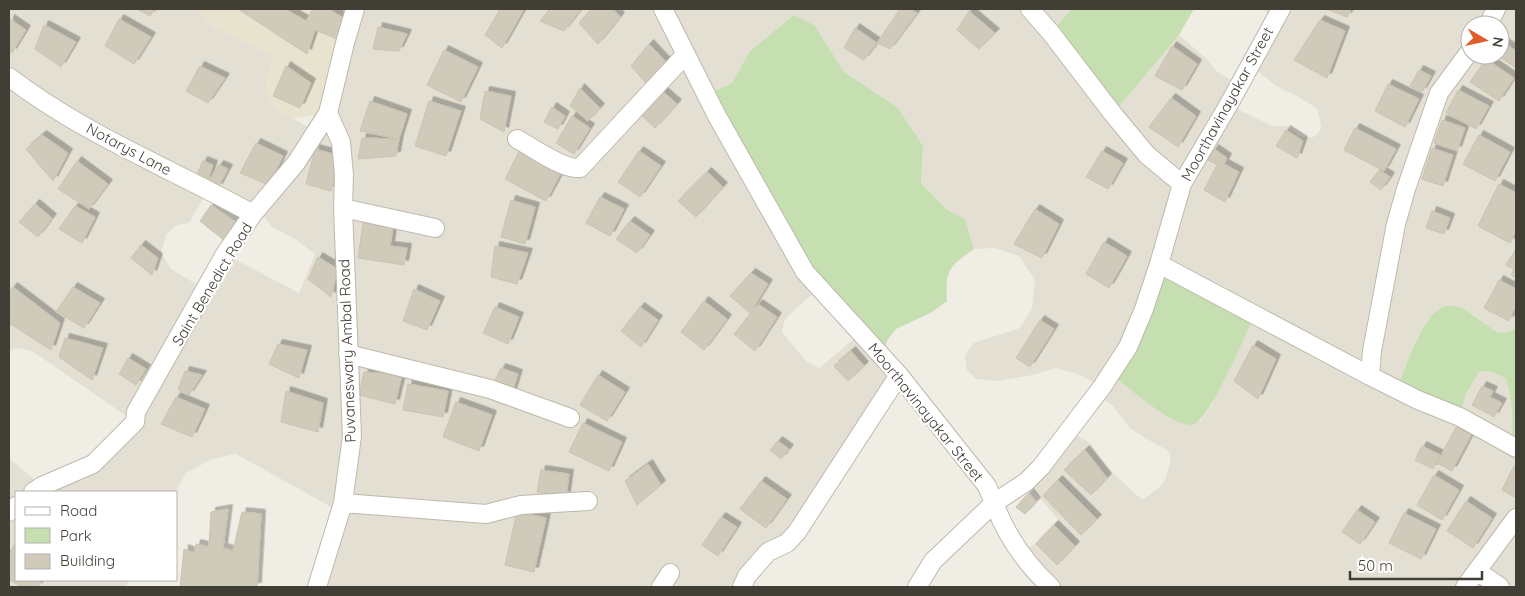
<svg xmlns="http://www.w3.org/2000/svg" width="1525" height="596" font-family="Quicksand,sans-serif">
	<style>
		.residential { fill: #e3e0d3; fill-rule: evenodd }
		.education { fill: #e7e3cf }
		.green { fill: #c5dfb1 }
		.building { fill: #d0cabb; stroke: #c9c3af; filter: url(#shadow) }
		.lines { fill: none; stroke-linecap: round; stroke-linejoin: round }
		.minor-casing { stroke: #bdb9ab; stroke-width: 20 }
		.minor { stroke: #fff; stroke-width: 18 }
		.labels { text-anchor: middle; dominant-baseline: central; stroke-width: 4.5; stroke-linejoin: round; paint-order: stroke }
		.street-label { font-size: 15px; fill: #413e35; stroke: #fff }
	</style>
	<defs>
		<filter id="shadow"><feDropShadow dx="4.5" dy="-4.5" stdDeviation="0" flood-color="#0004"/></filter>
	</defs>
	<rect width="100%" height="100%" fill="#f0eee4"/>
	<path class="residential" d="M9,9H198L213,26L273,56L266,86L274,107L316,132L355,9H1071L1051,33L1113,114L1179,35L1208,60L1216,71L1239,85L1229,105L1272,126H1287L1299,136L1311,138L1318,134L1321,127L1319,115L1316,108L1297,96L1276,86L1251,66L1275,17L1262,9H1516V328L1505,333L1497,332L1474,315L1428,320L1416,340L1404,369L1465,396L1479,372L1484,370L1497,373L1506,379L1511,390L1513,405L1512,445L1516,448V587H1051L1023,555L1058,519L1026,482L1068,430L1090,443L1112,472L1140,498L1144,499L1161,486L1166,477L1170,463V454L1167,450L1147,439L1130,428L1112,405L1096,394L1102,386L1075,373L1055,368L1033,375L996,381L976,379L967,370L965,356L973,343L1020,328L1032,308L1035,280L1019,256L995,248L974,249L965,219L946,209L921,183L923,146L898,108L844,72L815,26L749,52L732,83L706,93L820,288L792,312L785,320L782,332L807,362L819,368L861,333L899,375L797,532L742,587H317L340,512L236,454L212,459L186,473L175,492H16V580H129L126,587H9V458L42,486L93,464L135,422L32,351L18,348L9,351ZM1470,25H1500V55H1470ZM206,194L258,209L272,227L295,239L315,254L299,293L225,254L206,290L171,269L161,252L166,235L177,225L189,223ZM1229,371L1211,406L1200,421L1182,423L1151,405Z"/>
	<path class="education" d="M198,9H352L318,115L292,119L274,107L266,86L273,56L213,26Z"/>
	<path class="green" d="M1071,9H1194L1179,35L1113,114L1051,33Z
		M794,15L815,26L844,72L898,108L923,146L921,183L946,209L965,219L974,249C949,267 945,269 947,301L932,312L896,329L888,339L882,356L805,272L706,94L732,83L749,52Z
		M1159,264L1254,316C1246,334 1209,423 1192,425C1172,427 1127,386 1111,374Z
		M1452,306L1463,308L1497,332L1505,333L1516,328V448L1512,445C1512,422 1514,401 1506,379C1498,374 1489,369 1479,372L1465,396L1460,417L1397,389C1405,368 1421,319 1441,308C1443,306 1449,306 1452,306Z"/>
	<path class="building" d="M137,9H155L150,16Z
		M238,9H285L306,21L313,9H329L346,20L340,40L315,30L307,54Z
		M500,9H518L523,11L502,48L485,35Z
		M550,9H581L564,31L540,21Z
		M591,9H613L620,17L598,44L579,23Z
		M900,9H910L917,13L890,49L877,43Z
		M1327,9H1351L1347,17Z
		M969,11L995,33L979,49L957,30Z
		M10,19L26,30L12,53L9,50V22Z
		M119,19L151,37L134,64L105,46Z
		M1320,20L1345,31L1327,78L1294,60Z
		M44,25L76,42L61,67L35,49Z
		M378,27L407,34L399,51L373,49Z
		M855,28L877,43L864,60L844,48Z
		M1501,41L1516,51V68L1497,55H1500Z
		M649,44L666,62L646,83L631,66Z
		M1172,46L1197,64L1182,90L1155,76Z
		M444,50L478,67L461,102L427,85Z
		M1486,59L1514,78L1499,101L1470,82Z
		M200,66L225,78L208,103L186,91Z
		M286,66L311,83L300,108L273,96Z
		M1419,70L1431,76L1422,92L1410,86Z
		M1388,84L1419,99L1405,127L1375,111Z
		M580,88L600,108L588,121L570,106Z
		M660,89L677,104L655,128L639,113Z
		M1458,90L1489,106L1476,129L1446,113Z
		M485,91L511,96L504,132L480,119Z
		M1171,98L1196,116L1178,147L1149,127Z
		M370,101L407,114L399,139L360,131Z
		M429,101L461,111L446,156L415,146Z
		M552,107L565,116L558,129L544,122Z
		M572,116L590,128L574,154L556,143Z
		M1442,120L1465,128L1457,151L1434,143Z
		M1355,128L1396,149L1384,171L1344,150Z
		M1286,130L1303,141L1297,158L1276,146Z
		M42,135L68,153L53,181L26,149Z
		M1479,135L1510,152L1495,181L1463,164Z
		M362,138L399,139L396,156L358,159Z
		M256,143L283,156L269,185L240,173Z
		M522,146L563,169L546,201L505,179Z
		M1432,148L1453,155L1443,186L1422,179Z
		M315,149L340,156L331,191L306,184Z
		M1214,149L1227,158L1224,164L1239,172L1225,202L1204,190L1217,165L1208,160Z
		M639,151L661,166L640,197L618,182Z
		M1102,151L1123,163L1108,189L1086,177Z
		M77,161L108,184L89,209L58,189Z
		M203,161L213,165L207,183L196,176Z
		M219,165L228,169L218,188L207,183Z
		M1379,170L1390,177L1381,190L1370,182Z
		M707,172L723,187L696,217L678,201Z
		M1499,184L1516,193V231L1510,243L1478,226Z
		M600,197L624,209L610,236L586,223Z
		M511,200L535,207L525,244L501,237Z
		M35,204L52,218L38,237L19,222Z
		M211,205L237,223L225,241L200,221Z
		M75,206L95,217L82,243L59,229Z
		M1035,209L1059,224L1042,258L1014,244Z
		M1432,211L1450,218L1444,234L1426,228Z
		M364,217L394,221L390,246L407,248L404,265L358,258Z
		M630,221L650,235L637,253L616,239Z
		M1104,242L1127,256L1109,288L1086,274Z
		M141,245L158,258L152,275L131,258Z
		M495,246L528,253L517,284L491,277Z
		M1516,249V278L1511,275L1514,269L1506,265Z
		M318,257L338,269L331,297L308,279Z
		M751,273L768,284L750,313L730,296Z
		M1499,280L1516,289V306L1509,321L1484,308Z
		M13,287L60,323L51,350L9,323V292Z
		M73,287L100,303L84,328L56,312Z
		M414,289L440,301L427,330L403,321Z
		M704,301L727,319L704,350L681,332Z
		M758,304L777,317L755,351L734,334Z
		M495,307L519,317L508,344L483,333Z
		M640,307L658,320L641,347L621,331Z
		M1040,320L1054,329L1030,367L1016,358Z
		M65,338L103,348L92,380L59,357Z
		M278,344L307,350L299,378L269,364Z
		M1253,345L1276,359L1258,399L1234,381Z
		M851,351L864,366L848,381L834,366Z
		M128,358L146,369L136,385L119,374Z
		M501,368L518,374L512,393L493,384Z
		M185,371L202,375L189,395L178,390Z
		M364,372L402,375L395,404L359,395Z
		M598,375L625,392L607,421L580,405Z
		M408,384L448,391L443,417L403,410Z
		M1482,386L1493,391L1490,397L1502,403L1494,417L1472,405Z
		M286,391L323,403L318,432L281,422Z
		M176,397L205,409L192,437L161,424Z
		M456,402L492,415L479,451L443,437Z
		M583,423L622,442L609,471L569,452Z
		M1456,427L1471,435L1452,471L1437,463Z
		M778,441L789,449L781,459L770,450Z
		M1422,446L1440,455L1433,469L1415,460Z
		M1085,450L1107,478L1091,495L1064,470Z
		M648,464L661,485L637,505L625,481Z
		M1514,466L1516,467V498L1502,490Z
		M541,470L569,474L566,496L537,492Z
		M1434,475L1459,490L1442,520L1417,505Z
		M1058,480L1097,519L1081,535L1043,496Z
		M761,481L787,499L766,528L740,509Z
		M1029,493L1036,502L1025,514L1016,507Z
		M1466,501L1492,518L1473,548L1447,531Z
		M228,509L223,548L233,551L242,512L261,514L257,587H180L184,549L194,553L196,544L209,547L211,512Z
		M1357,510L1375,522L1360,544L1342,532Z
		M517,512L546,518L534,572L505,565Z
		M1404,513L1436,529L1421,559L1389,543Z
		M721,517L737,527L718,556L702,545Z
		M1054,525L1075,546L1057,565L1036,544Z
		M16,542V580H41L38,587H22L9,580V553Z"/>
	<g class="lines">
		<defs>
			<path id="minor" d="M663,9L717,116L805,272L899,375L987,486L994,503L1026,482L1041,467L1102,387L1128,347L1144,309L1159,264L1182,184L1229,104L1281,9
				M1030,9L1051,33L1113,114L1147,155L1182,184
				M1488,25L1496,9
				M9,77C83,134 172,169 253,214
				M517,139C532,147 563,170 580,168L686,54
				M343,208L435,228
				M1159,264L1370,376L1418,400L1460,417L1516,448
				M348,354L490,389L570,418
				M1370,376L1372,351L1396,224L1406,189L1439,93L1470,51
				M33,492L42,486L93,464L135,422L136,412L225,254L253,214L296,163L328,113L345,43L355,9
				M343,503L486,514L521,505L588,501
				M9,512L16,506
				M1477,571L1500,587
				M317,587L343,503L352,436L343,208L344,175L341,142L328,113
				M661,587L670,573
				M742,587L747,576L768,552L787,543L797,532L899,375
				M917,587L933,561L994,503C1006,535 1026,564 1051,587
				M1465,587L1516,518"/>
		</defs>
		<use href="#minor" class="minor-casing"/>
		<use href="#minor" class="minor"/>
	</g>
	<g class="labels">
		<g class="street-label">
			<text transform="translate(1227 104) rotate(-61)">Moorthavinayakar Street</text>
			<text transform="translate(129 149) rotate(28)">Notarys Lane</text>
			<text transform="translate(212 284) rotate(-59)">Saint Benedict Road</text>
			<text transform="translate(347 351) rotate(-92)">Puvaneswary Ambal Road</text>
			<text transform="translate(926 412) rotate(51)">Moorthavinayakar Street</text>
		</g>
	</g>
	<rect width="1525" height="596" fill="none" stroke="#413e35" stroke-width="20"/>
	<rect x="15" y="491" width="162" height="90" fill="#ffffff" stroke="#b3b2ae"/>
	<rect x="25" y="507" width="25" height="8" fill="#ffffff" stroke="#b3b2ae"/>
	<text x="60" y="516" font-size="15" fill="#413e35">Road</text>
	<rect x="25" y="528" width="25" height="15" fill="#c5dfb1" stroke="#b3b2ae"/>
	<text x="60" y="541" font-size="15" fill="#413e35">Park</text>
	<rect x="25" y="554" width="25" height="15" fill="#d0cabb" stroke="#b3b2ae"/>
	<text x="60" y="566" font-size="15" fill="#413e35">Building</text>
	<g transform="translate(1485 40) rotate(99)"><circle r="24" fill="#ffffff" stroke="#b3b2ae"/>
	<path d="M0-4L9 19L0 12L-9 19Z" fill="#df5d2b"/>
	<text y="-8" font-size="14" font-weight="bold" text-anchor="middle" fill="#413e35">N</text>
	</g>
	<path d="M1350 571v8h132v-8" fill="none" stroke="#413e35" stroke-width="2.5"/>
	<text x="1358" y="571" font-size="15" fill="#413e35" stroke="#ffffff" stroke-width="4" paint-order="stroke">50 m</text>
</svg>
